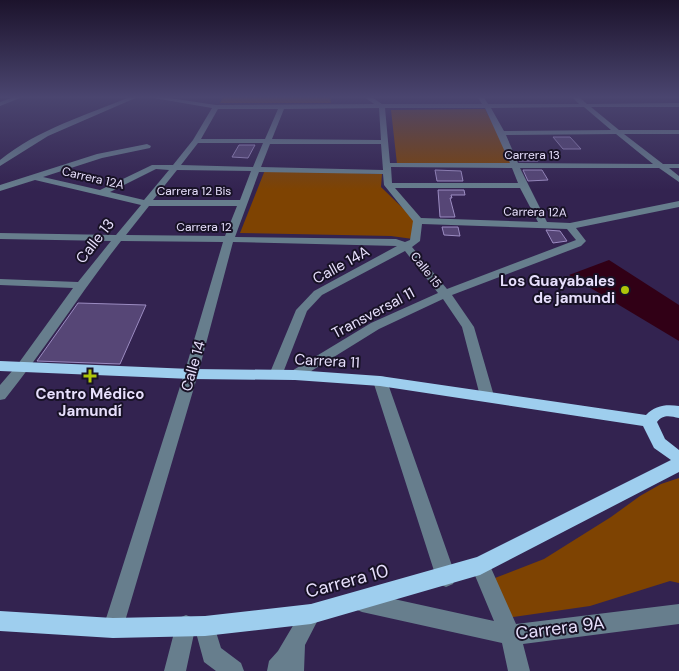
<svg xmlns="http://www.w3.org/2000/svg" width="679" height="671" font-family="'DM Sans',sans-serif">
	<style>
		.green { fill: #7e4302 }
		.water { fill: #310016 }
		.building { fill: #564676; stroke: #9c8cc2 }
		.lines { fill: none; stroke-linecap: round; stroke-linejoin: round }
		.minor { fill: #677e8d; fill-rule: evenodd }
		.major { fill: #9eceee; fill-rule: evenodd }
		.poi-dot { fill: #aec50a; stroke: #181226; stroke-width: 2 }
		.labels { text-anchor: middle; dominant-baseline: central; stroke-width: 4; stroke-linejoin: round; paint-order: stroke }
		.far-street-label { font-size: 12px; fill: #e7dffc; stroke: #181226 }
		.street-label { font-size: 15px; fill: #e7dffc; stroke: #181226 }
		.poi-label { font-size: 15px; font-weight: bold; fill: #e7dffc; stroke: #181226; text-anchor: end }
		.near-street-label { font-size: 18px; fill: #e7dffc; stroke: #181226 }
	</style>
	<rect width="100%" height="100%" fill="#332350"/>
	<path class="green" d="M224,96H330L331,103H220Z
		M485,109L515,165L397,164L391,110Z
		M265,170L382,174L381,187L416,221L413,239L391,236L240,233Z
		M679,478V583L670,581L590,606L507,618L495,578L544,559L611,517L640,496L661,484Z"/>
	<path class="water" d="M609,260L679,305V341L569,275Z"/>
	<path class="building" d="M553,137H570L581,149H563Z
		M239,145H255L248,158L232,157Z
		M515,152L534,153L538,161H519Z
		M435,170L461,171L463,181H437Z
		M523,170H542L548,180L528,181Z
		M438,190H464L465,195H451L452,198H450L455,217H440Z
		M442,227H458L460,236L444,235Z
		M546,230L560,231L567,241L553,243Z
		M78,303L146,305L120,364L37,361Z"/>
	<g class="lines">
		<path class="minor" d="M17,96H25L0,106V102Z
			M132,96H140L48,136L0,166V160C38,129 87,115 132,96Z
			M142,96H156L216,105L374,104L363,96H370L382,104H482L477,96H483L488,104H579L571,96H578L587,104L679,103V107H591L619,130H679V134H624L663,164H679V168H669L679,176V182L659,168H520L547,222L570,223L679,201V207L576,228L586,241L581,246L452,295L474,327L494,396L492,400L487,401L482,400L480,396L462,327L443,299L379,329L300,378H290L288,375L290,372L371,323L438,293L405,251L322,295L307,311L281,378H271L269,375L296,310L314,291L397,246L233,242L198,374L123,628L120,635L113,638L106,635L103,628L184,374L223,242L121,241C81,292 46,348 5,399L0,400V385L18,364L73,288L0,285V279L78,282L111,241L0,239V233L116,235L141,205L35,180L0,191V185L97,154L147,144L151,146L150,148L102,158L43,177L100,190L152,165H173L193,140L212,108ZM584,107L611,130L504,131L491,108ZM379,108L381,140L272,139L284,109ZM385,108H485L510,163H390ZM218,109H278L265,139H201ZM616,134L653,164L518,163L506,135ZM198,143H263L253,167L181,165ZM270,144H381L383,170L261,167ZM391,167L512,168L518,183H392ZM156,169L169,170L144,200L110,192ZM177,170L251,171L240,200H153ZM259,172L383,174L384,185L413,221L410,240L405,242L396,239L235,237ZM395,188H520L538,222L421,218ZM149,206H237L225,236L126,235ZM422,224L567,229L576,240L447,289L412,247L420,241Z
			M380,376L385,377L387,381L456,577L453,584L446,587L439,584L436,577L373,381L375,377Z
			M480,557L487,559L516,624L679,604V624L523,644L530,671H508L502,643L362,612L355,609L352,602L355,595L362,592L494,621L471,566L473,559Z
			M311,604L318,607L321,614L305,645L304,671H267L269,661L278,651L304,607Z
			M186,615L193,618L196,624L198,619L205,616L212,619L221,648L241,663L244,671H216L204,662L195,629L186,671H164L176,625L179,618Z"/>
		<path class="major" d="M0,361L191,369L295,370L380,376L646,415C655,405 667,404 679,406V418C670,416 663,414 657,422L665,439L679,450V472L480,575L311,624L205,636L113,638L0,631V611L113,618L205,616L311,604L477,557L671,460L654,448L643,426L380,386L295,380L191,379L0,371Z"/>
	</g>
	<linearGradient id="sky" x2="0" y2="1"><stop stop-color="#1c132c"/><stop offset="0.51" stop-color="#4a456f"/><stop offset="1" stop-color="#4a456f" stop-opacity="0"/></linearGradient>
	<rect width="679" height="190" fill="url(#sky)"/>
	<g class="poi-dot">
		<circle cx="625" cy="290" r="5"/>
		<path d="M87.5 368.5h5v5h5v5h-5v5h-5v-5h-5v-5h5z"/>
	</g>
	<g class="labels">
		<g class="far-street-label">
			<text x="532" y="155">Carrera 13</text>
			<text transform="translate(93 178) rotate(13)">Carrera 12A</text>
			<text x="194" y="191">Carrera 12 Bis</text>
			<text transform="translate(535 212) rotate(1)">Carrera 12A</text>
			<text x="204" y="227">Carrera 12</text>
			<text transform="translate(426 270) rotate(52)">Calle 15</text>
		</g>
		<g class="street-label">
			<text transform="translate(95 241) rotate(-52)">Calle 13</text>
			<text transform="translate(341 265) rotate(-29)">Calle 14A</text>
			<text transform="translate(373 313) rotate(-28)">Transversal 11</text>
			<text transform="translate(327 361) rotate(3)">Carrera 11</text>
			<text transform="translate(193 366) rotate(-74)">Calle 14</text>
		</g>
		<g class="poi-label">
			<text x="615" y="281">Los Guayabales<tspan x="615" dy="17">de jamundi</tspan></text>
			<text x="90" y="394" text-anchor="middle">Centro Médico<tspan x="90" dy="17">Jamundí</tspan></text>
		</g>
		<g class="near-street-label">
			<text transform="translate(347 581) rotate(-15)">Carrera 10</text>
			<text transform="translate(560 628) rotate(-7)">Carrera 9A</text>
		</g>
	</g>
</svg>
